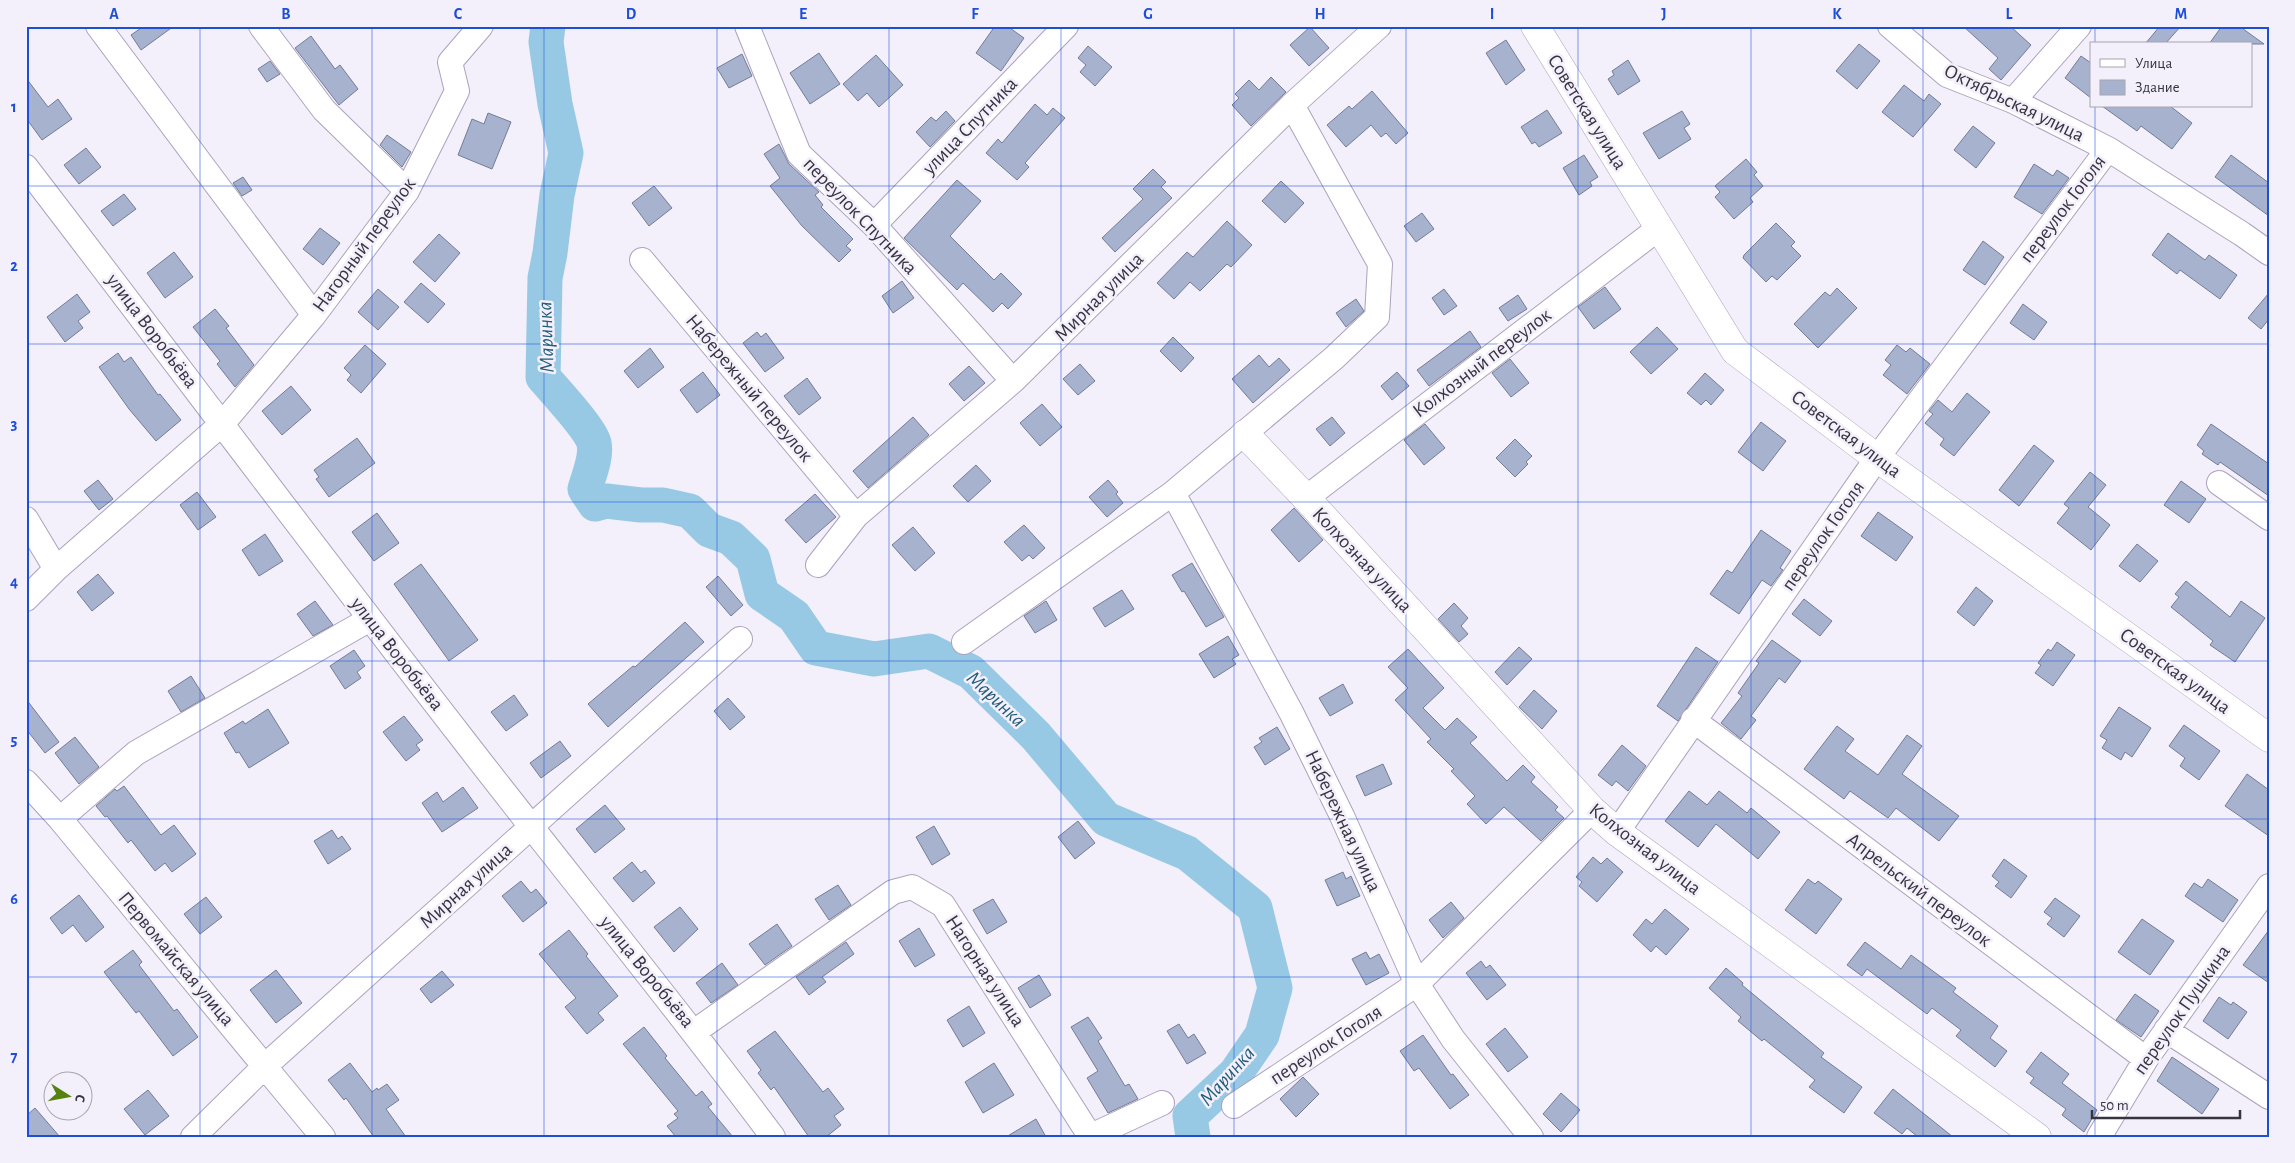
<svg xmlns="http://www.w3.org/2000/svg" width="2295" height="1163" font-family="'Alegreya Sans',sans-serif">
	<style>
		.lines { fill: none; stroke-linecap: round; stroke-linejoin: round }
		.river { stroke: #97c9e4; stroke-width: 35 }
		.building { fill: #a7b3ce; stroke: #727d97 }
		.street-casing { stroke: #aca2be; stroke-width: 26 }
		.secondary-casing { stroke: #aca2be; stroke-width: 29 }
		.street { stroke: #fff; stroke-width: 24 }
		.secondary { stroke: #fff; stroke-width: 28 }
		.grid { fill: none; stroke: #1d4ed8; stroke-width: 1; stroke-opacity: 0.55 }
		.labels { text-anchor: middle; dominant-baseline: central; stroke-width: 5; stroke-linejoin: round; paint-order: stroke }
		.street-label { font-size: 20px; fill: #38343f; stroke: #f3effb }
		.water-label { font-size: 21px; font-style: italic; fill: #215c79; stroke: #f3effb }
		.neatline { fill: none; stroke: #1d4ed8; stroke-width: 2 }
		.grid-label { font-size: 16px; text-anchor: middle; font-weight: bold; fill: #1d4ed8 }
	</style>
	<rect width="100%" height="100%" fill="#f3effb"/>
	<g class="lines">
		<path class="river" d="M548,26L546,42L555,104L566,153L557,195L550,253L545,278L543,377C554,390 590,428 594,443C597,457 589,475 585,489L595,504L606,501L641,505H663L690,511L709,530L731,538L753,559L762,594L794,616L816,648L874,659L929,651L971,672L1036,736L1106,819L1187,853L1255,908L1275,988L1262,1035L1236,1073L1190,1116L1193,1137"/>
	</g>
	<path class="building" d="M144,26H174L141,50L131,35Z
		M995,26H1007L1024,38L1001,71L976,53Z
		M1963,26H2010L2031,45L2001,80L1989,69L1998,58Z
		M2160,26H2181L2165,44H2145Z
		M2222,26H2239L2264,44H2209Z
		M1310,27L1329,48L1309,66L1290,45Z
		M311,36L335,69L340,65L358,89L339,105L295,48Z
		M1506,40L1525,70L1506,85L1486,53Z
		M1859,44L1880,61L1857,89L1836,71Z
		M1088,46L1112,67L1095,86L1080,72L1086,65L1078,58Z
		M819,53L840,84L810,104L790,73Z
		M742,54L752,76L729,88L717,68Z
		M876,55L903,85L879,107L867,93L858,101L843,84Z
		M2081,56L2091,63V98L2065,78Z
		M1628,60L1640,81L1618,95L1608,79L1614,75L1612,71Z
		M270,61L280,74L267,82L258,69Z
		M1271,77L1286,92L1251,126L1232,105L1239,98L1235,94L1249,80L1259,90Z
		M26,78L48,107L58,99L72,119L42,140L26,118Z
		M1904,85L1924,101L1929,94L1941,104L1913,137L1882,112Z
		M1372,91L1408,133L1396,144L1386,133L1381,137L1371,125L1346,147L1327,125L1349,106L1352,109Z
		M1035,104L1047,115L1053,108L1065,118L1025,163L1029,167L1017,180L986,153L998,139L1002,143Z
		M2102,106H2170L2192,123L2172,149L2141,126L2137,131Z
		M1547,110L1562,133L1539,147L1535,142L1532,144L1521,127Z
		M946,111L955,121L930,147L916,132L931,117L936,121Z
		M1682,111L1690,124L1684,128L1691,139L1659,159L1643,133Z
		M488,113L511,122L492,169L458,155L472,119L484,124Z
		M1973,126L1995,143L1976,168L1954,150Z
		M387,135L411,152L402,167L380,145Z
		M779,144L789,164L819,192L815,195L823,205L821,207L853,239L846,246L851,250L839,262L802,226L770,186L780,178L764,154Z
		M86,148L101,167L79,184L64,165Z
		M1584,155L1598,177L1590,182L1592,186L1579,195L1563,168Z
		M2231,155L2269,183V216L2215,177Z
		M1746,159L1757,172L1754,175L1763,186L1750,198L1753,202L1734,219L1715,197L1720,192L1715,186Z
		M2034,164L2053,176L2057,170L2069,178L2042,214L2014,197Z
		M1153,169L1166,182L1161,187L1172,198L1115,252L1102,238L1143,199L1133,189Z
		M243,177L252,190L242,196L233,183Z
		M957,180L981,201L950,236L994,280L1001,273L1022,294L1008,309L1002,303L993,312L963,283L957,290L904,238Z
		M1281,181L1304,203L1285,223L1262,201Z
		M654,186L672,208L649,226L632,203Z
		M124,194L136,209L113,226L101,211Z
		M1422,213L1434,229L1416,242L1404,226Z
		M1227,221L1252,245L1231,267L1227,264L1200,291L1190,282L1174,299L1157,283L1187,252L1193,257Z
		M1776,223L1795,242L1791,246L1801,256L1777,280L1772,276L1766,282L1743,258L1744,255Z
		M320,228L340,243L323,265L303,249Z
		M2168,233L2205,260L2209,255L2237,275L2220,299L2180,270L2177,274L2152,255Z
		M439,234L460,253L435,282L413,262Z
		M1983,241L2004,257L1985,285L1963,270Z
		M174,252L193,277L165,298L147,273Z
		M902,281L914,298L893,313L882,296Z
		M421,283L445,304L428,323L404,302Z
		M1605,287L1621,309L1594,329L1578,307Z
		M1837,288L1857,308L1818,348L1794,324L1825,292L1830,296Z
		M378,289L399,307L378,330L358,312Z
		M1444,289L1457,306L1444,315L1432,298Z
		M2269,293V319L2261,329L2248,318Z
		M77,294L90,312L78,321L83,328L65,342L47,317Z
		M1518,295L1527,309L1508,321L1499,308Z
		M1356,299L1364,311L1346,327L1336,313Z
		M2023,304L2047,322L2034,340L2010,323Z
		M215,309L229,326L226,328L254,365L235,387L217,364L220,361L193,327Z
		M1657,327L1678,349L1651,374L1630,352Z
		M1470,331L1481,347L1429,386L1417,370Z
		M757,332L761,337L766,333L784,358L765,372L743,343Z
		M1173,337L1194,358L1181,372L1160,351Z
		M365,345L386,364L361,393L347,380L351,375L344,368Z
		M1897,345L1906,352L1910,348L1930,364L1907,394L1883,375L1891,365L1885,360Z
		M650,348L664,367L638,388L624,371Z
		M118,353L124,362L131,357L158,395L160,394L181,420L156,441L129,409L99,367Z
		M1259,355L1269,367L1279,358L1290,370L1253,403L1232,379Z
		M1510,359L1529,383L1511,397L1492,373Z
		M1080,364L1095,381L1078,395L1063,379Z
		M969,366L985,383L964,401L949,384Z
		M703,372L720,395L697,413L680,390Z
		M1397,372L1409,386L1392,400L1381,386Z
		M1705,373L1724,390L1711,405L1706,400L1701,405L1687,393Z
		M807,378L821,398L799,415L784,396Z
		M291,386L311,410L282,435L262,411Z
		M1967,393L1990,412L1954,456L1940,445L1944,439L1925,423L1933,414L1929,411L1938,400L1952,412Z
		M1042,404L1062,427L1040,446L1020,423Z
		M913,417L929,435L868,488L853,471Z
		M1332,417L1345,433L1330,446L1316,429Z
		M1761,422L1786,441L1763,471L1738,452Z
		M1425,424L1445,448L1424,465L1404,440Z
		M2211,424L2269,464V496L2220,462L2218,465L2202,454L2204,451L2197,445Z
		M357,438L375,463L329,497L316,479L319,477L314,470Z
		M1515,439L1532,456L1526,462L1528,464L1515,477L1496,458Z
		M2034,445L2054,461L2019,506L1999,490Z
		M976,465L991,481L968,502L953,486Z
		M2090,472L2106,485L2088,507L2110,525L2091,550L2057,523L2069,508L2064,504Z
		M98,480L113,499L99,510L84,491Z
		M1108,480L1118,492L1116,494L1123,503L1107,517L1089,497Z
		M2181,481L2206,499L2189,523L2164,505Z
		M197,492L216,517L198,530L180,505Z
		M815,494L836,517L806,543L785,520Z
		M1294,508L1323,540L1299,562L1271,530Z
		M1878,512L1913,537L1896,561L1861,536Z
		M377,513L399,543L374,561L352,532Z
		M1024,525L1045,548L1033,559L1029,555L1022,561L1004,542Z
		M913,527L935,553L915,571L892,545Z
		M1761,530L1791,551L1780,568L1783,570L1771,586L1762,580L1739,614L1710,594L1727,570L1732,573Z
		M265,534L283,561L259,576L242,550Z
		M2137,544L2158,561L2140,582L2119,566Z
		M1192,563L1224,617L1206,627L1184,591L1182,592L1172,575Z
		M421,564L478,640L449,661L394,584Z
		M98,574L114,593L92,611L77,592Z
		M718,576L743,605L731,616L706,587Z
		M2186,581L2230,617L2241,601L2265,618L2235,662L2210,645L2213,641L2171,607L2179,597L2175,594Z
		M1976,587L1993,601L1974,626L1957,612Z
		M1122,590L1134,609L1105,627L1093,608Z
		M1804,599L1832,621L1820,636L1792,614Z
		M315,601L333,625L313,636L297,614Z
		M1046,601L1057,620L1035,633L1024,616Z
		M1454,603L1468,618L1461,626L1468,634L1459,642L1438,619Z
		M685,622L704,642L608,727L588,704L633,666L635,667Z
		M1228,636L1239,655L1232,659L1236,664L1214,678L1199,654Z
		M1772,640L1801,661L1785,683L1779,678L1751,716L1756,720L1741,739L1721,723L1742,696L1738,693L1759,663L1756,661Z
		M2057,642L2075,655L2053,686L2035,673L2041,665L2038,663L2048,649L2051,651Z
		M1519,647L1532,659L1507,685L1495,672Z
		M1696,647L1718,662L1678,721L1657,706Z
		M1408,649L1444,688L1423,708L1445,730L1457,718L1477,737L1470,743L1507,781L1523,765L1535,777L1531,782L1558,807L1555,810L1564,818L1541,841L1504,807L1486,824L1467,804L1475,796L1451,771L1454,769L1427,742L1431,739L1395,700L1408,688L1388,667Z
		M354,650L365,666L357,672L361,678L345,689L330,666Z
		M191,676L205,698L181,712L168,691Z
		M1343,684L1353,703L1330,716L1319,698Z
		M1534,690L1557,711L1542,729L1519,707Z
		M514,695L528,715L506,731L491,712Z
		M728,698L745,717L730,730L714,711Z
		M26,699L59,742L45,753L26,729Z
		M2119,707L2151,728L2132,757L2125,752L2121,760L2102,748L2107,740L2100,736Z
		M268,709L289,743L249,768L239,752L236,753L224,733L243,721L245,724Z
		M404,716L423,740L416,745L420,750L406,761L383,732Z
		M2184,725L2220,751L2199,780L2180,766L2185,758L2169,746Z
		M1837,726L1854,739L1845,751L1878,775L1907,735L1922,746L1902,774L1959,816L1939,841L1896,808L1888,818L1850,791L1844,799L1804,769Z
		M1277,727L1290,749L1265,765L1254,747L1262,742L1259,738Z
		M75,737L99,767L79,784L55,753Z
		M560,741L571,756L541,778L530,763Z
		M1622,745L1646,766L1628,791L1616,781L1612,786L1598,775Z
		M1383,764L1392,784L1365,796L1356,776Z
		M2247,774L2269,790V836L2225,806Z
		M124,786L161,835L174,825L196,854L172,872L165,863L155,871L131,840L128,843L107,816L105,817L96,806L115,789L117,791Z
		M463,787L478,808L442,832L422,803L437,792L443,802Z
		M1689,791L1707,805L1719,791L1747,813L1751,808L1780,832L1758,859L1716,824L1698,847L1665,821Z
		M605,805L625,829L595,853L576,829Z
		M1078,821L1095,843L1075,859L1058,837Z
		M934,826L950,854L932,865L916,837Z
		M332,830L338,839L342,836L351,849L328,864L314,841Z
		M1593,857L1601,864L1607,858L1623,872L1597,902L1579,886L1582,882L1576,877Z
		M2004,859L2027,876L2011,898L1995,886L1999,882L1992,876Z
		M632,862L641,873L645,870L655,883L633,902L613,878Z
		M1343,872L1346,879L1351,876L1360,896L1337,906L1325,880Z
		M1808,879L1815,884L1818,881L1842,899L1816,934L1785,910Z
		M2208,879L2238,900L2223,922L2185,896L2194,883L2202,888Z
		M521,881L531,893L536,889L547,903L523,922L502,896Z
		M838,885L851,905L829,920L815,899Z
		M79,895L104,927L86,942L73,925L62,934L50,918Z
		M206,897L222,917L200,934L184,914Z
		M2055,898L2080,916L2064,937L2047,924L2052,918L2044,912Z
		M993,899L1007,922L987,934L973,910Z
		M1451,902L1464,918L1443,938L1429,920Z
		M680,907L698,929L674,952L654,927Z
		M1665,909L1689,929L1666,955L1656,946L1651,952L1633,935L1646,919L1652,924Z
		M2142,919L2174,941L2150,975L2118,952Z
		M777,924L792,946L765,965L749,944Z
		M919,928L935,955L915,967L899,941Z
		M569,930L588,954L586,956L618,996L598,1013L604,1020L587,1034L565,1007L576,998L539,954Z
		M2269,930V983L2243,965Z
		M846,942L854,954L822,977L826,982L809,995L796,977Z
		M1865,942L1901,969L1911,955L1956,988L1953,992L1998,1026L1990,1038L2007,1051L1995,1067L1956,1036L1961,1030L1932,1008L1927,1014L1867,969L1862,976L1847,965Z
		M133,950L142,962L139,965L174,1011L177,1009L198,1037L173,1056L139,1011L136,1013L104,972Z
		M1366,952L1370,959L1379,954L1389,973L1366,985L1352,959Z
		M1481,961L1486,968L1490,965L1506,985L1487,1000L1466,973Z
		M722,963L738,985L711,1003L696,983Z
		M1726,968L1743,983L1742,985L1824,1053L1821,1057L1862,1087L1844,1113L1809,1087L1815,1080L1764,1039L1762,1041L1738,1021L1741,1017L1709,988Z
		M276,970L302,1003L276,1023L250,990Z
		M442,971L454,985L431,1003L420,989Z
		M1039,975L1051,995L1030,1008L1018,988Z
		M2135,994L2159,1011L2141,1037L2116,1020Z
		M2219,997L2231,1005L2233,1002L2247,1012L2228,1039L2203,1021Z
		M969,1006L985,1033L963,1047L947,1020Z
		M1088,1017L1102,1038L1098,1041L1125,1086L1129,1084L1138,1099L1108,1113L1087,1078L1098,1071L1071,1027Z
		M1179,1024L1188,1038L1194,1034L1206,1053L1187,1064L1167,1031Z
		M644,1027L667,1056L665,1058L696,1096L702,1091L712,1104L708,1107L733,1137H676L667,1126L678,1118L674,1114L678,1111L623,1044Z
		M1505,1028L1528,1057L1508,1072L1486,1044Z
		M775,1031L823,1092L828,1088L844,1109L834,1116L841,1125L826,1137H809L774,1087L771,1090L758,1073L761,1070L747,1051Z
		M1423,1035L1451,1075L1453,1074L1469,1095L1450,1109L1419,1068L1414,1071L1400,1051Z
		M2041,1052L2069,1074L2062,1083L2097,1110L2084,1132L2062,1115L2066,1109L2030,1083L2034,1078L2026,1072Z
		M2172,1057L2219,1089L2202,1114L2157,1081Z
		M350,1063L372,1092L377,1088L378,1090L387,1084L399,1100L386,1109L406,1137H374L346,1098L344,1100L328,1080Z
		M994,1063L1014,1095L983,1113L965,1082Z
		M1303,1077L1319,1094L1296,1117L1280,1099Z
		M1893,1089L1953,1137H1918L1907,1128L1902,1134L1874,1113Z
		M148,1090L169,1116L145,1135L124,1109Z
		M1561,1093L1580,1110L1561,1132L1543,1114Z
		M35,1108L60,1137H26V1116Z
		M1036,1119L1046,1137H1006Z"/>
	<g class="lines">
		<defs>
			<path id="street" d="M98,26L314,315
				M261,26L324,110L407,191
				M747,26L799,154L874,225L1013,381
				M1890,26L1947,75L2013,101L2108,149L2242,234L2269,253
				M2013,101L2079,26
				M26,167C171,356 313,546 459,734C563,869 671,1000 773,1137
				M874,225L1066,26
				M642,260L856,516
				M2219,483L2269,518
				M1173,493L1292,714L1342,816L1417,984L1453,1039L1531,1137
				M1306,498L1659,228
				M26,519L56,569
				M818,565L856,516L1013,381L1292,105L1379,26
				M26,599L56,569L223,423L314,315L407,191L457,91L450,62L481,26
				M964,642L1173,493L1334,358L1377,317L1380,264L1292,105
				M1693,720L2146,1059
				M26,782L60,819L323,1137
				M60,819L136,753L370,619
				M1617,832L1877,458L2108,149
				M2166,1030L2269,1097
				M694,1032L893,892L912,887L943,905L1090,1136
				M1234,1106L1417,984L1592,810
				M193,1137L265,1066L740,639
				M1089,1137L1162,1103
				M2099,1137L2146,1059L2269,886"/>
			<path id="secondary" d="M1535,26L1735,351L1877,458L2269,738
				M1245,434L1306,498L1592,810L1617,832L2037,1137"/>
		</defs>
		<use href="#street" class="street-casing"/>
		<use href="#secondary" class="secondary-casing"/>
		<use href="#street" class="street"/>
		<use href="#secondary" class="secondary"/>
	</g>
	<path class="grid" d="M200,26V1137M372,26V1137M544,26V1137M717,26V1137M889,26V1137M1061,26V1137M1234,26V1137M1406,26V1137M1578,26V1137M1751,26V1137M1923,26V1137M2095,26V44M2095,106V1137M26,186H2269M26,344H2269M26,502H2269M26,661H2269M26,819H2269M26,977H2269"/>
	<g class="labels">
		<g class="street-label">
			<text transform="translate(2014 103) rotate(26)">Октябрьская улица</text>
			<text transform="translate(1587 112) rotate(58)">Советская улица</text>
			<text transform="translate(970 126) rotate(-46)">улица Спутника</text>
			<text transform="translate(2063 209) rotate(-53)">переулок Гоголя</text>
			<text transform="translate(860 216) rotate(46)">переулок Спутника</text>
			<text transform="translate(364 245) rotate(-54)">Нагорный переулок</text>
			<text transform="translate(1099 297) rotate(-45)">Мирная улица</text>
			<text transform="translate(152 331) rotate(53)">улица Воробьёва</text>
			<text transform="translate(1482 363) rotate(-37)">Колхозный переулок</text>
			<text transform="translate(749 388) rotate(50)">Набережный переулок</text>
			<text transform="translate(1846 434) rotate(37)">Советская улица</text>
			<text transform="translate(1823 536) rotate(-55)">переулок Гоголя</text>
			<text transform="translate(1362 560) rotate(47)">Колхозная улица</text>
			<text transform="translate(397 654) rotate(52)">улица Воробьёва</text>
			<text transform="translate(2175 671) rotate(36)">Советская улица</text>
			<text transform="translate(1343 821) rotate(65)">Набережная улица</text>
			<text transform="translate(1645 849) rotate(38)">Колхозная улица</text>
			<text transform="translate(466 886) rotate(-42)">Мирная улица</text>
			<text transform="translate(1919 890) rotate(37)">Апрельский переулок</text>
			<text transform="translate(176 959) rotate(50)">Первомайская улица</text>
			<text transform="translate(985 971) rotate(57)">Нагорная улица</text>
			<text transform="translate(647 972) rotate(51)">улица Воробьёва</text>
			<text transform="translate(2182 1010) rotate(-55)">переулок Пушкина</text>
			<text transform="translate(1326 1045) rotate(-33)">переулок Гоголя</text>
		</g>
		<g class="water-label">
			<text transform="translate(546 337) rotate(-92)">Маринка</text>
			<text transform="translate(996 699) rotate(43)">Маринка</text>
			<text transform="translate(1227 1076) rotate(-48)">Маринка</text>
		</g>
	</g>
	<rect width="2295" height="1163" fill="none" stroke="#f3effb" stroke-width="55"/>
	<rect x="2090" y="42" width="162" height="65" fill="#f3effb" stroke="#a8a4b0"/>
	<rect x="2100" y="59" width="25" height="8" fill="#ffffff" stroke="#a8a4b0"/>
	<text x="2135" y="68" font-size="15" fill="#38343f">Улица</text>
	<rect x="2100" y="80" width="25" height="15" fill="#a7b3ce" stroke="#a8a4b0"/>
	<text x="2135" y="92" font-size="15" fill="#38343f">Здание</text>
	<g transform="translate(68 1096) rotate(101)"><circle r="24" fill="#f3effb" stroke="#a8a4b0"/>
	<path d="M0-4L9 19L0 12L-9 19Z" fill="#55820f"/>
	<text y="-8" font-size="14" font-weight="bold" text-anchor="middle" fill="#38343f">С</text>
	</g>
	<path d="M2092 1110v8h148v-8" fill="none" stroke="#38343f" stroke-width="2.5"/>
	<text x="2100" y="1110" font-size="15" fill="#38343f" stroke="#f3effb" stroke-width="4" paint-order="stroke">50 m</text>
	<rect x="28" y="28" width="2240" height="1108" class="neatline"/>
	<g class="grid-label">
		<text x="114" y="19">A</text>
		<text x="286" y="19">B</text>
		<text x="458" y="19">C</text>
		<text x="631" y="19">D</text>
		<text x="803" y="19">E</text>
		<text x="975" y="19">F</text>
		<text x="1148" y="19">G</text>
		<text x="1320" y="19">H</text>
		<text x="1492" y="19">I</text>
		<text x="1664" y="19">J</text>
		<text x="1837" y="19">K</text>
		<text x="2009" y="19">L</text>
		<text x="2181" y="19">M</text>
		<text x="14" y="112">1</text>
		<text x="14" y="271">2</text>
		<text x="14" y="429">3</text>
		<text x="14" y="587">4</text>
		<text x="14" y="745">5</text>
		<text x="14" y="904">6</text>
		<text x="14" y="1062">7</text>
	</g>
</svg>
